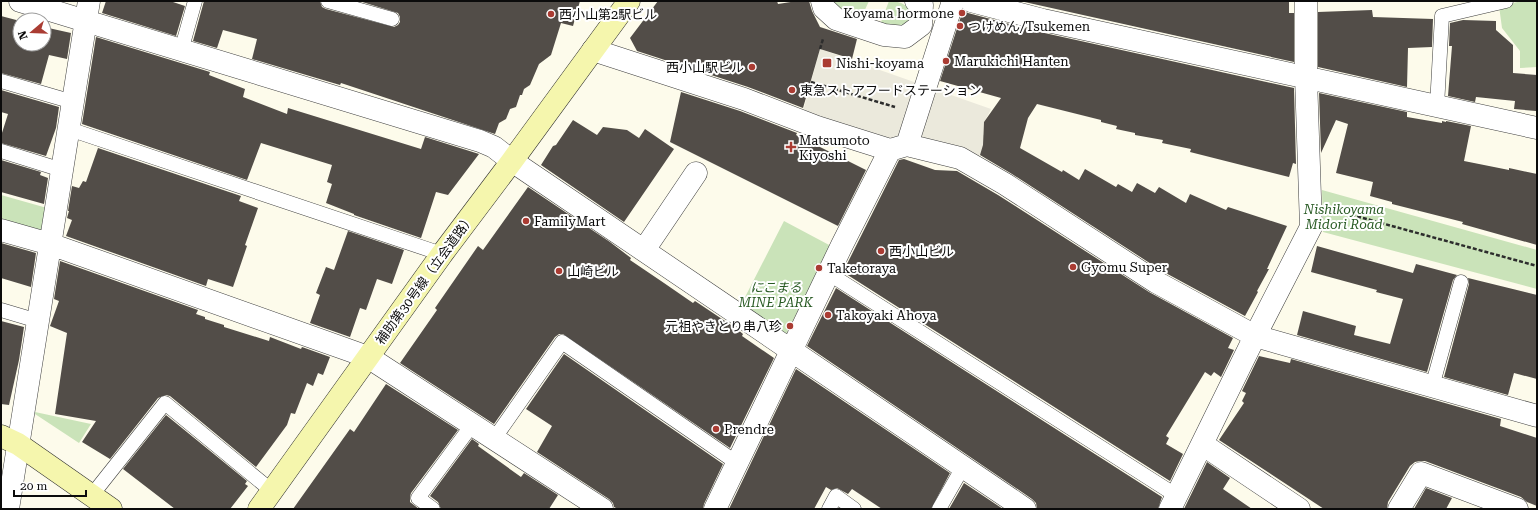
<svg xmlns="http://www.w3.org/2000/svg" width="1538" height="510" font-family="'Roboto Serif','Noto Sans JP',serif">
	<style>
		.green { fill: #cae3b9 }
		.plaza { fill: #ebe9dc }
		.building { fill: #524d48 }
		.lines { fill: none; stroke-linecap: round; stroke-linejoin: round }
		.lane-casing { stroke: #3e3e3e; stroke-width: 15 }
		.street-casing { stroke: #3e3e3e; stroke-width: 23 }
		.secondary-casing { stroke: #2d2d2d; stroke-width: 23 }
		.path { stroke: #2d2d2d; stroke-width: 2.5; stroke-dasharray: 4 2; stroke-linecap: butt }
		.lane { stroke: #fff; stroke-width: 14 }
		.street { stroke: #fff; stroke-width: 22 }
		.secondary { stroke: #f5f6ad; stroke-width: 22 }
		.poi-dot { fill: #aa3c33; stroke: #fff; stroke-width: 1.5 }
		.labels { text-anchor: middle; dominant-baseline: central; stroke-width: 4; stroke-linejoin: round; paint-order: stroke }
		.poi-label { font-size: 13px; fill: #0b0b0b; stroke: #fff; text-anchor: start }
		.park-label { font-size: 13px; font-style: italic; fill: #285a23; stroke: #fff }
		.street-label { font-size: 13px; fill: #0b0b0b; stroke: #fff }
	</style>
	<rect width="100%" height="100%" fill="#fdfbeb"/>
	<path class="green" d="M829,1H869L863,14C845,14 841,14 829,1Z
		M889,1C906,1 917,11 906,27L892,28L881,22Z
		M1522,1H1537V67L1520,68V51L1502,28L1499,6Z
		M1322,190L1537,250V289L1323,232Z
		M1,195L47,208L43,238L1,226Z
		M784,221L831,246L786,334L741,305Z
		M35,412L91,424L79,443L35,414Z"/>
	<path class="plaza" d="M820,49L991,109L988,115L984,122L983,135L995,138L989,155L980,154L978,158L893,141L802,115Z"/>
	<path class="building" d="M106,1H170L185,6L176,36L102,13Z
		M204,1H320L322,7L326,9L394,27L398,25L400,22V17L398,13L359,1H580L573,26L561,23L551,55L539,64L530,85L524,89L522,95H520L516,107L510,109L506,119L499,123L495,134L341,83L340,85L252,59L257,39L223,30L217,48L193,41Z
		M658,1H777L778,4L797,1H809L812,11L820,27L857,39L852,59L820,49L803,108L748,87L637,51L630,38Z
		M1020,1H1289V13H1294V62Z
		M963,10L968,13L1040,32L1294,88L1296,164L1293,163L1289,177L1190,152L1191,149L1162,143L1163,140L1135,135V133L1116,129L1117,126L1101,122V120L1037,104L1028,118L1020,148L1062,172L1063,170L1079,180L1085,169L1116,187L1118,184L1132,192L1137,183L1155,193L1159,187L1186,203L1190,194L1226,210L1228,207L1287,226L1267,269H1269L1257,291L1258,292L1245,316L1162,271L1012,174L980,155L983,145L984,122L1001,98L940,81Z
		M1372,10L1373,17L1433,19L1432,47L1408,48L1407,87L1318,67V12Z
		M1,16L20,21V44H44V27L71,33L67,59L49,55L41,84L1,73Z
		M1463,20L1496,21V30L1513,45V73L1537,75L1536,111L1514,109L1515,101L1476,97L1475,102L1448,96L1452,46H1449L1450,23Z
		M96,37L210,72L209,75L245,89L243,97L287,114L288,108L421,149L425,137L479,154L448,195L436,192L421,238L354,215V214L326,203L332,184L327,182L332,165L261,143L247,180L82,124Z
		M1,90L59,107L56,128L46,156L1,143V136L8,114L1,112Z
		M681,92L740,111L797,133L796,135L866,170L838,226L670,142Z
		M1319,93L1407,112V117L1442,123V121L1446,122V121L1471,126L1464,161L1509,170V168L1537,174V245L1462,224L1463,222L1392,204V202L1370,196L1373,182L1336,173L1348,124L1336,120L1321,153Z
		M573,120L597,135L603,127L627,130L639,138L645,129L674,149L624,222L541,165L553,146L556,145Z
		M98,148L241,196L239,201L258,208L245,245L247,246L233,287L208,279L206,286L66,236L72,220L67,218L69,211H68L72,186L79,188L83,181L86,182Z
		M904,159L935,170L957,171L998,195L1149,292L1233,338L1228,348L1234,350L1221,377L1214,372L1211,376L1205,372L1166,436L1169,438L1166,444L1183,454L1170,481L843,272L899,160Z
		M1,160L41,172L40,175L48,178L44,204L1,192Z
		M528,187L610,242L631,258L630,260L664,283L693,303L695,301L737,329L743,334L742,336L774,358L730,448L563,334H559L555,337L494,424L400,363L437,310L435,308L478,246L483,250Z
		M348,231L404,250L392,284L377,279L366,310L360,308L350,337L310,323L320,295L316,293L326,267L334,270Z
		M1,243L36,253L31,287L1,278Z
		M1317,246L1413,273L1416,264L1457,275L1453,280L1427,372L1297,335L1303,311L1356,326L1354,335L1390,344L1403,299L1376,292L1377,290L1311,272Z
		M60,261L198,310L196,314L205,317V319L224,325V327L269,341L270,337L301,349L302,347L330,357L323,375L318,373L313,386L307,383L295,414L291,413L287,425L256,467L170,396L166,395L158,398L110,459L82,442L96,421L55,414L67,333L50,326L59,301L54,299Z
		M1468,278L1537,295V379L1514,373L1508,395L1444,377L1469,284Z
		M836,288L1162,497L1158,509H1037L1036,503L1032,499L807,346Z
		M1,321L24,327L19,360L9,405L1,404Z
		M564,354L723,464L704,504L703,509H618L614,507L613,503L609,499L537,452L552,426L526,409Z
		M1259,356L1290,363L1291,359L1501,419L1500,426L1537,438V506L1527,502L1521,497L1425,461H1420L1415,462L1410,466L1388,502L1387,509H1324L1219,440L1244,403L1242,401L1246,393L1242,391Z
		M796,369L950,473L931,509H882L852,489L848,494L837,488L831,490L826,487L814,509H729Z
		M386,384L458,430L411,493L410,497V502L419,509H293L350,429L354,432Z
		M166,415L247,481L245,484L248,486L230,509H175L123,469Z
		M472,439L479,444L478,446L521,477L524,473L558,495L549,509H441L438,502L430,496Z
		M1207,462L1230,478L1223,489L1252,509H1184Z
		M964,483L1003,509H949Z
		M1426,488L1452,498L1446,509H1414Z"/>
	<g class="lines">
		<defs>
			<path id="lane" d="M328,1L392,19
				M181,51L195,1
				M1,81L73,102
				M1437,106L1442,16L1506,1
				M69,129L442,254
				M1,151L62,170
				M828,273L1177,496
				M1,310L38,321
				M1432,387L1461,282
				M494,439L562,342L737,463
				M92,495L165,403L272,491
				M433,509L418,498L472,425
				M829,509L836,496L854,509
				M939,509L963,467"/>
			<path id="street" d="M20,1L480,141L494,147L512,161L1025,509
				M822,1L824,8L836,19L884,35L905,37L921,25L922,5L916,1
				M971,1L1043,20L1537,128
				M593,50L744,99L817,127L890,150L907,145L960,158L1005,184L1156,282L1255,336L1537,416
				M907,145L953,1
				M1,230L50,244L368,357L602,509
				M644,250L696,173
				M1202,444L1299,509
				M8,509L89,1
				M715,509L842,245L890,150
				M1170,509L1255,336L1311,227L1306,77V1
				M1399,509L1421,473L1517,509"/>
			<path id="secondary" d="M1,436L18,444L111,509
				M259,509L442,254L512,161L629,1"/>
		</defs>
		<use href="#lane" class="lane-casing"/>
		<use href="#street" class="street-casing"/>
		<use href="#secondary" class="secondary-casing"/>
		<path class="path" d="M820,49L823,39
			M811,82L895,107
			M1334,210L1537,266"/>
		<use href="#lane" class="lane"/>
		<use href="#street" class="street"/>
		<use href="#secondary" class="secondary"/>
	</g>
	<g class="poi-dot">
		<circle cx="962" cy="13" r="4"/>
		<circle cx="551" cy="14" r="4"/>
		<circle cx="960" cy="26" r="4"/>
		<circle cx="946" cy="61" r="4"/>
		<rect x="822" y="58" width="10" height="10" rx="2"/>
		<circle cx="752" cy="67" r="4"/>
		<circle cx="792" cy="90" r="4"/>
		<path d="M789 141h4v4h4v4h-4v4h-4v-4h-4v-4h4z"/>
		<circle cx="526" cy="221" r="4"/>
		<circle cx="881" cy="251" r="4"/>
		<circle cx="1073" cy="267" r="4"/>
		<circle cx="819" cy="268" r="4"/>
		<circle cx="559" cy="271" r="4"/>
		<circle cx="828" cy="315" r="4"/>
		<circle cx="790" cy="326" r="4"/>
		<circle cx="716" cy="429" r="4"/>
	</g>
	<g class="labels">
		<g class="poi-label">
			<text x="954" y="13" text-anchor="end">Koyama hormone</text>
			<text x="559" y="14">西小山第2駅ビル</text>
			<text x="968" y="26">つけめん/Tsukemen</text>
			<text x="954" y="61">Marukichi Hanten</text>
			<text x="836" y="63">Nishi-koyama</text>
			<text x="744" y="67" text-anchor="end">西小山駅ビル</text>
			<text x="800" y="90">東急ストアフードステーション</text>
			<text x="799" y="140">Matsumoto<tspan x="799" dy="15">Kiyoshi</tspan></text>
			<text x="534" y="221">FamilyMart</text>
			<text x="889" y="251">西小山ビル</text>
			<text x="1081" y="267">Gyomu Super</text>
			<text x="827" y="268">Taketoraya</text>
			<text x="567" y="271">山崎ビル</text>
			<text x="836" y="315">Takoyaki Ahoya</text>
			<text x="782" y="326" text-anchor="end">元祖やきとり串八珍</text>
			<text x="724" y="429">Prendre</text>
		</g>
		<g class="park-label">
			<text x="1344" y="209">Nishikoyama<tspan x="1344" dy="15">Midori Road</tspan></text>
			<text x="776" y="287">にこまる<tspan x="776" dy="15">MINE PARK</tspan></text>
		</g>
		<g class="street-label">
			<text transform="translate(425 279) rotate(-54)">補助第30号線（立会道路）</text>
		</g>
	</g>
	<rect width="1538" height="510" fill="none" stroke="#0b0b0b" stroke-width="4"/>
	<g transform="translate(32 32) rotate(251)"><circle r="19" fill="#ffffff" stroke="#9d9d9d"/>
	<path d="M0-3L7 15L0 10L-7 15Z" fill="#aa3c33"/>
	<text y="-6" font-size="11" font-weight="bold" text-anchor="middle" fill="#0b0b0b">N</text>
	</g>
	<path d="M14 490v6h72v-6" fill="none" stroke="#0b0b0b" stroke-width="2"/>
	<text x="20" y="490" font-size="12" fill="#0b0b0b" stroke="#ffffff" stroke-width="3" paint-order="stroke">20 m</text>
</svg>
